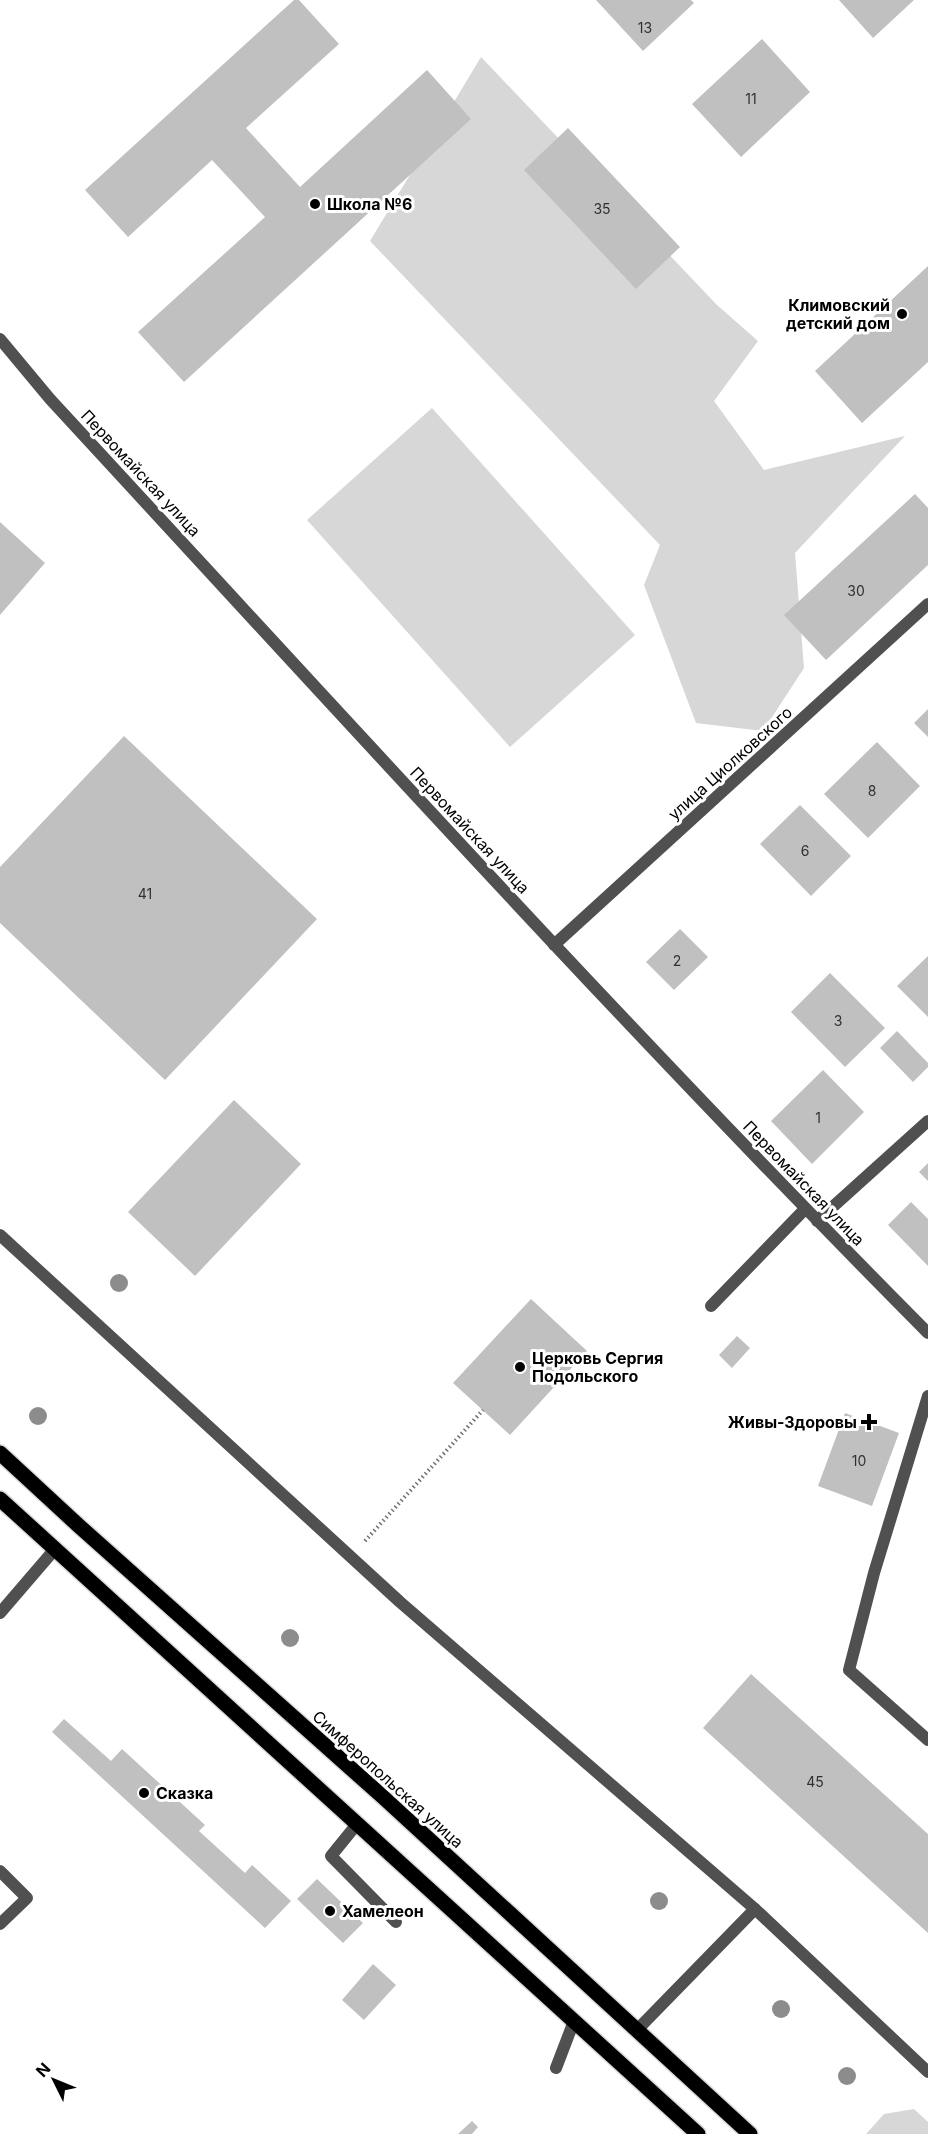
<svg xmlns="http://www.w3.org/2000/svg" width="928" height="2134" font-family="Inter,sans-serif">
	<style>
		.green { fill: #d7d7d7 }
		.building { fill: #c0c0c0 }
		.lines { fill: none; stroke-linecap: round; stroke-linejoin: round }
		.primary-casing { stroke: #dbdbdb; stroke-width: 18 }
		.path { stroke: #727272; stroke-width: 4; stroke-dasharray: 1.5 3; stroke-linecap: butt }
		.service { stroke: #505050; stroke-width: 12 }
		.minor { stroke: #505050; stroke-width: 12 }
		.primary { stroke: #000; stroke-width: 15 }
		.tree { fill: #8c8c8c }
		.poi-dot { fill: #000; stroke: #fff; stroke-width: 2 }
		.labels { text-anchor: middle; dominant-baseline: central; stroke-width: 6; stroke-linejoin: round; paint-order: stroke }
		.number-label { font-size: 14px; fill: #303030 }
		.poi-label { font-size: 16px; font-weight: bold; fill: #000; stroke: #fff; text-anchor: start }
		.street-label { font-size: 16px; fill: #000; stroke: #fff }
	</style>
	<rect width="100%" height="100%" fill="#fff"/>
	<path class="green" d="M481,57L717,305L758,341L714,401L764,470L905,436L795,553L804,668L763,731L696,723L644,585L660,545L370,241Z
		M432,408L635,635L510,747L307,520Z
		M914,2109L928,2122V2134H866L884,2114Z"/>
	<path class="building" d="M294,0H299L339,44L246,128L300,187L427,70L471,119L184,382L138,332L265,217L212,160L128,237L85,190Z
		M596,0H691L694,3L643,51Z
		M839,0H914L873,38Z
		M762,39L810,92L741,157L692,104Z
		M568,128L680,247L636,289L524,170Z
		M928,266V362L862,423L815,371Z
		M915,494L928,508V565L826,660L784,615Z
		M0,522L45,563L0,615Z
		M928,709V737L914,723Z
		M124,736L317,919L165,1080L0,923V867Z
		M877,742L920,786L868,838L824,794Z
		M800,805L851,856L811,896L760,844Z
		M680,929L708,957L674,990L646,962Z
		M928,956V1017L897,986Z
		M830,973L885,1028L845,1067L791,1012Z
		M897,1031L928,1063V1067L913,1082L880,1048Z
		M823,1070L864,1112L812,1164L771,1121Z
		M234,1100L301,1164L195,1276L128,1212Z
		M928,1163V1181L919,1172Z
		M911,1202L928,1219V1266L888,1225Z
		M531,1299L587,1351L510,1435L453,1383Z
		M737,1336L750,1348L732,1368L719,1355Z
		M845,1413L899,1433L872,1506L818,1486Z
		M751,1674L928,1834V1933L703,1728Z
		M64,1719L111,1761L122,1749L205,1825L199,1831L245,1873L252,1865L291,1901L265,1928L52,1732Z
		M317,1879L363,1923L343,1943L297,1899Z
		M373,1964L396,1985L364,2020L342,2000Z
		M472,2121L478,2127L472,2134H458Z"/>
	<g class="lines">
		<defs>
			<path id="primary" d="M0,1453L79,1526L383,1797L750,2134
				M0,1499L698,2134"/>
		</defs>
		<use href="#primary" class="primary-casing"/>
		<path class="path" d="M365,1541L483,1410"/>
		<path class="service" d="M711,1306L805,1209
			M928,1396L874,1573L849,1670L928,1740
			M0,1613L55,1549
			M357,1824L331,1856L396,1922
			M0,1871L27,1898L0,1924
			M637,2030L755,1909
			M556,2068L574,2021"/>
		<path class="minor" d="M0,339L50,399C340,713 627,1030 928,1333
			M554,945L928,604
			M817,1221L928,1121
			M0,1235L400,1602L755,1909L928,2072"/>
		<use href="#primary" class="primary"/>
	</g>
	<g class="tree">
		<circle cx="119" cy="1283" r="9"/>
		<circle cx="38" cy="1416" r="9"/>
		<circle cx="290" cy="1638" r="9"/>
		<circle cx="659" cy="1901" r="9"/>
		<circle cx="781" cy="2009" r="9"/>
		<circle cx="847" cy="2076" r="9"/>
	</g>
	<g class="poi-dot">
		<circle cx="315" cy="204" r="6"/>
		<circle cx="902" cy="314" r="6"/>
		<circle cx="520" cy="1367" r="6"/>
		<path d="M866 1413h6v6h6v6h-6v6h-6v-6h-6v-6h6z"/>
		<circle cx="144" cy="1793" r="6"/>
		<circle cx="330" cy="1911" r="6"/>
	</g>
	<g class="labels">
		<g class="number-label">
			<text x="645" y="27">13</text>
			<text x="751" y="98">11</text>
			<text x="602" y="208">35</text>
			<text x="856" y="590">30</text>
			<text x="872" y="790">8</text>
			<text x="805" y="850">6</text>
			<text x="145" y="893">41</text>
			<text x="677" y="960">2</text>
			<text x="838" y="1020">3</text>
			<text x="818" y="1117">1</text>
			<text x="859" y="1460">10</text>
			<text x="815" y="1781">45</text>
		</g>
		<g class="poi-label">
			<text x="327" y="204">Школа №6</text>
			<text x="890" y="305" text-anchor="end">Климовский<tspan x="890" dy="18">детский дом</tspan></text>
			<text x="532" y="1358">Церковь Сергия<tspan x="532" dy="18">Подольского</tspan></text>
			<text x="857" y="1422" text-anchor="end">Живы-Здоровы</text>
			<text x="156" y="1793">Сказка</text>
			<text x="342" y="1911">Хамелеон</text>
		</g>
		<g class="street-label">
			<text transform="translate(141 473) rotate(47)">Первомайская улица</text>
			<text transform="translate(730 763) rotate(-42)">улица Циолковского</text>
			<text transform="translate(470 830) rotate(47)">Первомайская улица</text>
			<text transform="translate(804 1183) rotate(46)">Первомайская улица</text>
			<text transform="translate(388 1779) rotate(42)">Симферопольская улица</text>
		</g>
	</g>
	<g transform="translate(54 2080) rotate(313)" stroke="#ffffff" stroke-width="4.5" paint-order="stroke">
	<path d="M0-4.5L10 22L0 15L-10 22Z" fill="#000000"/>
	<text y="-9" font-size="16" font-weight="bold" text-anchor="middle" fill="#000000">N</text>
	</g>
</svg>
